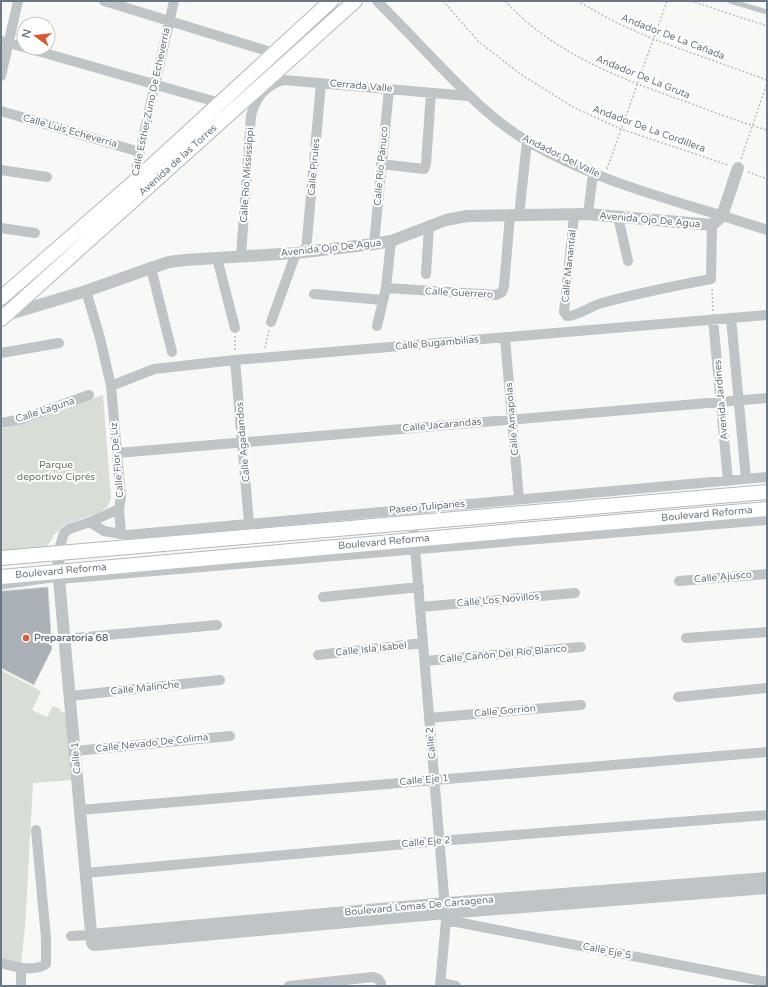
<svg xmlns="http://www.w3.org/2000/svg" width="768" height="987" font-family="'Varela Round',sans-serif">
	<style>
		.green { fill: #d8ddd5 }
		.building { fill: #a9b1b6; stroke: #dadad8 }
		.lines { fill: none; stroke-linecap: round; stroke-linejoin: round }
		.secondary-casing { stroke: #b4b9be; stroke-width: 16 }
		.path { stroke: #babdbf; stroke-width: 1.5; stroke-dasharray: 2 2; stroke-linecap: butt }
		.service { stroke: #bfc4c7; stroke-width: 5 }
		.minor { stroke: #bfc4c7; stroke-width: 10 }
		.tertiary { stroke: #bfc4c7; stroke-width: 12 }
		.secondary { stroke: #fff; stroke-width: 14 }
		.poi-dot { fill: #db5a32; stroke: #fff; stroke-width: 1.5 }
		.labels { text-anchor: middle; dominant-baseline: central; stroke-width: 4; stroke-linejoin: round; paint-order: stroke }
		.street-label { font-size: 10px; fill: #697885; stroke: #fff }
		.park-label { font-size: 10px; fill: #667863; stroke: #fff }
		.poi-label { font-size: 10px; font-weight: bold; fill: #697885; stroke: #fff; text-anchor: start }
	</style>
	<rect width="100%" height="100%" fill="#f8f8f6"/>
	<path class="green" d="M103,395L111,499L107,507L100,512L64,525L54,535L46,548L1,552V429L30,422Z
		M1,670L41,691L32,710L47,717L53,706L60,709L61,712H66L72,780L33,783L25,927L21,964L1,959Z"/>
	<path class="building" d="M48,587L52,649L34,685L1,668V591Z"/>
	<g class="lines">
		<defs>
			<path id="secondary" d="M1,298L134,182L331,1
				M1,319L355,1
				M1,558L767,492
				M1,577L534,529L767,509"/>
		</defs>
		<use href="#secondary" class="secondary-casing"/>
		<path class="path" d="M443,1L478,41L523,76L575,108L621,129L728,165
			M505,1C554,54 621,79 687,102C713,112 740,122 767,130
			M577,1L615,22L653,39L767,80
			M691,1L767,26
			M741,159L767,83
			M607,169L667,1
			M748,172L767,179
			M712,289L713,311
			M265,348L269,330
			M235,350V336"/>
		<path class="service" d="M730,1L767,12
			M1,587L59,579"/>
		<path class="minor" d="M104,1L274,53
			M377,1C397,21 417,42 436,62C464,91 492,120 527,141C601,185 687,203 767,230
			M1,41L24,47
			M27,48L220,103
			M1,76L18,1
			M1,111L140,152
			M381,164L424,169L426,164L431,93
			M1,170L47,177
			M133,183L155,84L174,1
			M588,214L593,173
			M574,215L564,312L567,316C579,316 590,306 602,303C638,293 674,286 711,279L712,225
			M519,216L527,141
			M618,217L628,261
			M1,228L35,233
			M374,244L389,89
			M306,251L321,83
			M241,256L251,116C255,99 265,85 284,80L468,96
			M217,258L235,328
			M151,268L172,352
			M426,274L429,227
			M386,288L496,295L502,292L504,286L510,216
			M86,291L100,338L111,386L121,497L119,509L121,534
			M314,294L383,300
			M731,318L746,479
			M713,319L728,481
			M271,322L296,253
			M377,326L386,288L391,241
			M505,338L519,499
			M1,353L59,343
			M235,360L249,523
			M111,386L154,369L235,360L767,315
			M1,423L22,419L89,395
			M117,453L767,398
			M90,522L104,531L127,535L767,477
			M413,523L446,920L440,986
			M58,553L64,533L69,529L90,522L119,509
			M59,579L767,520
			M679,581L767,574
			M323,597L419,587
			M421,607L575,593
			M686,638L767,632
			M64,639L217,625
			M318,655L423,643
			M425,661L581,647
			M70,696L220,680
			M678,697L767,688
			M429,718L581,705
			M75,751L230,736
			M80,810L767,752
			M85,873L439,841L767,815
			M446,920L767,982
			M71,936L91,935
			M1,963C14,967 35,972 46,964V938L36,830
			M21,968V986
			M441,983L456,986
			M289,986L373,977L378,979L381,983V986"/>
		<path class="tertiary" d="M6,315L86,291L151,268L169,262L185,260L296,253L374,244L391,241L446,220L467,216L588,214L712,225L722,216L738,168
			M58,553L59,579L92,943L94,945L446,913L767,888
			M91,935L435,904L767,878"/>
		<use href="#secondary" class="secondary"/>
	</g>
	<circle class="poi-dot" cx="26" cy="638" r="4"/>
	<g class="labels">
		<g class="street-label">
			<text transform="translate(673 37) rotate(21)">Andador De La Cañada</text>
			<text transform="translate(643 77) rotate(22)">Andador De La Gruta</text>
			<text transform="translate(361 86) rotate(5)">Cerrada Valle</text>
			<text transform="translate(151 102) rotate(-78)">Calle Esther Zuno De Echeverría</text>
			<text transform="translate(649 129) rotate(20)">Andador De La Cordillera</text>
			<text transform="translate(70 131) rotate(16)">Calle Luis Echeverría</text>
			<text transform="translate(561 156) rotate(26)">Andador Del Valle</text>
			<text transform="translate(178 160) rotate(-42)">Avenida de las Torres</text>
			<text transform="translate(381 166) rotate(-85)">Calle Río Pánuco</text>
			<text transform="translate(314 167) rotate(-85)">Calle Pirules</text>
			<text transform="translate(247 175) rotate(-86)">Calle Río Mississippi</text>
			<text transform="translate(650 220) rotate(5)">Avenida Ojo De Agua</text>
			<text transform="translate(331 248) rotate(-6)">Avenida Ojo De Agua</text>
			<text transform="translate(569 266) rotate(-84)">Calle Manantial</text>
			<text transform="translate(459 293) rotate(3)">Calle Guerrero</text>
			<text transform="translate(437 343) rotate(-5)">Calle Bugambilias</text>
			<text transform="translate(721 400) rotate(-95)">Avenida Jardines</text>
			<text transform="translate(45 410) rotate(-18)">Calle Laguna</text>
			<text transform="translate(512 419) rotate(-95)">Calle Amapolas</text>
			<text transform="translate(442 425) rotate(-5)">Calle Jacarandas</text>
			<text transform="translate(243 442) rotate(-95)">Calle Agadandos</text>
			<text transform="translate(117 460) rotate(-95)">Calle Flor De Liz</text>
			<text transform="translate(427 507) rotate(-5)">Paseo Tulipanes</text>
			<text transform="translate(707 514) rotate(-5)">Boulevard Reforma</text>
			<text transform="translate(384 542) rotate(-5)">Boulevard Reforma</text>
			<text transform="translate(61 571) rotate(-5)">Boulevard Reforma</text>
			<text transform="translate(723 577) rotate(-5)">Calle Ajusco</text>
			<text transform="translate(498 600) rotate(-5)">Calle Los Novillos</text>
			<text transform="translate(371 649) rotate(-6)">Calle Isla Isabel</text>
			<text transform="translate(503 654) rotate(-5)">Calle Cañón Del Río Blanco</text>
			<text transform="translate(145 688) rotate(-6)">Calle Malinche</text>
			<text transform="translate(505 711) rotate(-5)">Calle Gorrión</text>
			<text transform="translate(152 743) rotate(-6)">Calle Nevado De Colima</text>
			<text transform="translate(431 743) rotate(-95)">Calle 2</text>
			<text transform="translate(76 758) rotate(-95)">Calle 1</text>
			<text transform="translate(424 780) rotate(-5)">Calle Eje 1</text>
			<text transform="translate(426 842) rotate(-5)">Calle Eje 2</text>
			<text transform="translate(419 906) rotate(-5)">Boulevard Lomas De Cartagena</text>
			<text transform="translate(607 951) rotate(11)">Calle Eje 5</text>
		</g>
		<g class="park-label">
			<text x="56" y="465">Parque<tspan x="56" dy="12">deportivo Ciprés</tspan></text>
		</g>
		<g class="poi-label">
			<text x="34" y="638">Preparatoria 68</text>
		</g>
	</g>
	<rect width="768" height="987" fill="none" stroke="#697885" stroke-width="4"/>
	<g transform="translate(36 36) rotate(285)"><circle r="19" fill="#ffffff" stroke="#c3c9ce"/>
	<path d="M0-3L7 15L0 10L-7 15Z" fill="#db5a32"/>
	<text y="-6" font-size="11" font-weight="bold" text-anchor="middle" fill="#697885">N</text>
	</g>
</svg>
